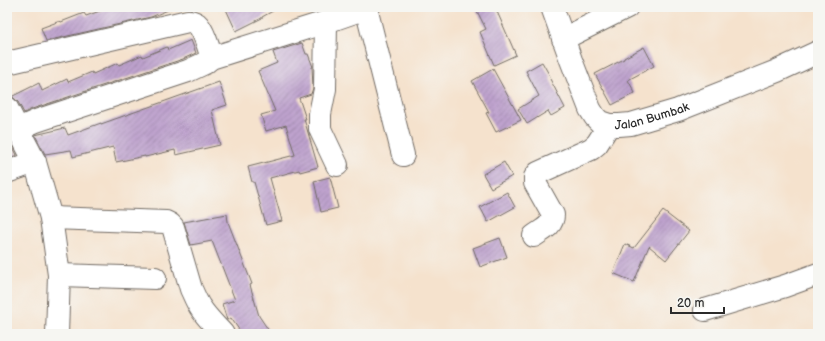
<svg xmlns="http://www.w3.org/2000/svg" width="825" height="341" font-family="'Balsamiq Sans',sans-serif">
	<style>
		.building { fill: url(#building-hatch) }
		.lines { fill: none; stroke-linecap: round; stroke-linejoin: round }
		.minor-casing { stroke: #726b64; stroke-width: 24 }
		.minor { stroke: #fff; stroke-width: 22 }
		.labels { text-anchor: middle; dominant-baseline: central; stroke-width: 3; stroke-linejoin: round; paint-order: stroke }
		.street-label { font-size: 12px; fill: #2b2b2b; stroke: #f6f6f2 }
	</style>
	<defs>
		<pattern id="building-hatch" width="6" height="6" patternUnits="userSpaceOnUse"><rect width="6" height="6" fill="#bea2cd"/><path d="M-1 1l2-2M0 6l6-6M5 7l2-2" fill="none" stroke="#9b84a7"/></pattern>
	</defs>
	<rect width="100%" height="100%" fill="#f6f6f2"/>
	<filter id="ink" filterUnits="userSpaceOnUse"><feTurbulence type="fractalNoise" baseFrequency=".025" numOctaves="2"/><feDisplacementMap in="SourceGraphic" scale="8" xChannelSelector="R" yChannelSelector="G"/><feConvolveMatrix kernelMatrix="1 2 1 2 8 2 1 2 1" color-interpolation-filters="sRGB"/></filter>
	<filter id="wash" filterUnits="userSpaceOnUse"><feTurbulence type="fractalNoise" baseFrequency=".012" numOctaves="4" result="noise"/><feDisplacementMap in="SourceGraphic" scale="16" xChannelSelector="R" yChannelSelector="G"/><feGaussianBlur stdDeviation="0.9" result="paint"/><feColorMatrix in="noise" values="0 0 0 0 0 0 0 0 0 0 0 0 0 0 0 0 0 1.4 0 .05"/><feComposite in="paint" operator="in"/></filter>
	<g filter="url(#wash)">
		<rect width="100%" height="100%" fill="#f5e2cd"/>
		<g id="blocks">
			<path class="building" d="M111,7H173V8L151,17L46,41L41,28L60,21L61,22L84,13L86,16Z
				M225,7H280L262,17V18L236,31Z
				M475,7H495L516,55L494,65L480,32L486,29Z
				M191,40L196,53L183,59L32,109L24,113L18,102L14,98L11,97L39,83L42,91L67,79L68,82L92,72L93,74L118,63L119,65L142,55L143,57L167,47L168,50Z
				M302,43L306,54H308L313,67H312L313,88L311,94L299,98L306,119H304L318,167L300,172L299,170L270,178L282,221L266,225L254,182H252L248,167L295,155L286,125L266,131L261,115L275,111L258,71L277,63L273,52Z
				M644,47L654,66L628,80L635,93L612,105L595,74L624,59V58Z
				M542,62L551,78L550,79L565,108L551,116L548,111L527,124L518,109L539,96L526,71Z
				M493,69L521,120L496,132L486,113L489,112L472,81Z
				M219,82L227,105L212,110L220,145L176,155L175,150L145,157V156L116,162L113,147L73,157L71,150L45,154L35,135L65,128L68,135L101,123V124Z
				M10,141L17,155L10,158L7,153V142Z
				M504,162L512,176L491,188L483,174Z
				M330,177L338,208L321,212L314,181Z
				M507,192L515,207L488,222L480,207Z
				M663,211L689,231L666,260L649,246L634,282L613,273L625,244L634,248Z
				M227,214L228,222L252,284L250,285L259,316L271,334H242L231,318L227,320L222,304L235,300L212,241L191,245L184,222Z
				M500,238L507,257L480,267L473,248Z"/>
		</g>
	</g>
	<g filter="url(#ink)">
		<use href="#blocks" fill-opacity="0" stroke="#726b64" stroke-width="1"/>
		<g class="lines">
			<defs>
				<g id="minor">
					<path id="s1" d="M552,7L571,60L590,109L595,117L600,122L609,125H619L631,124L678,110L777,71L818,52"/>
					<path d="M366,8L403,155"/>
					<path d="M326,22L325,89L320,114V129L337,165"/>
					<path d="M563,39L627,7"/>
					<path d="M7,63L188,21C191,21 194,22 197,24C203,29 210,50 211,58"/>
					<path d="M7,108L35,162L51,218L59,275L57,334"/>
					<path d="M18,129L36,121L188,71L205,63L211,58L326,22L369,7"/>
					<path d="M7,172L35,162"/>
					<path d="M51,218L166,222L170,224L173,227L191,289C194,295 196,301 200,307C206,317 215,325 223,334"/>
					<path d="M534,236C542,230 553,226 553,215L535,183V177L538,173L591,149L597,144L609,125"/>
					<path d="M59,275L155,278"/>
					<path d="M705,310L785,286L818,274"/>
				</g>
			</defs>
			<use href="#minor" class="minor-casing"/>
			<use href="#minor" class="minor"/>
		</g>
	</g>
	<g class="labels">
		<g class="street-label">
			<text stroke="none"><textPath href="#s1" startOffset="179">Jalan Bumbak</textPath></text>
		</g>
	</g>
	<rect width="825" height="341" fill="none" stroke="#f6f6f2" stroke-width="24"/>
	<path d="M671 307v6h53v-6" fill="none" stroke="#2b2b2b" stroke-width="2"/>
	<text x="677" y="307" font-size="12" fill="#2b2b2b" stroke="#f6f6f2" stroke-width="3" paint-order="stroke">20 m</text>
</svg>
